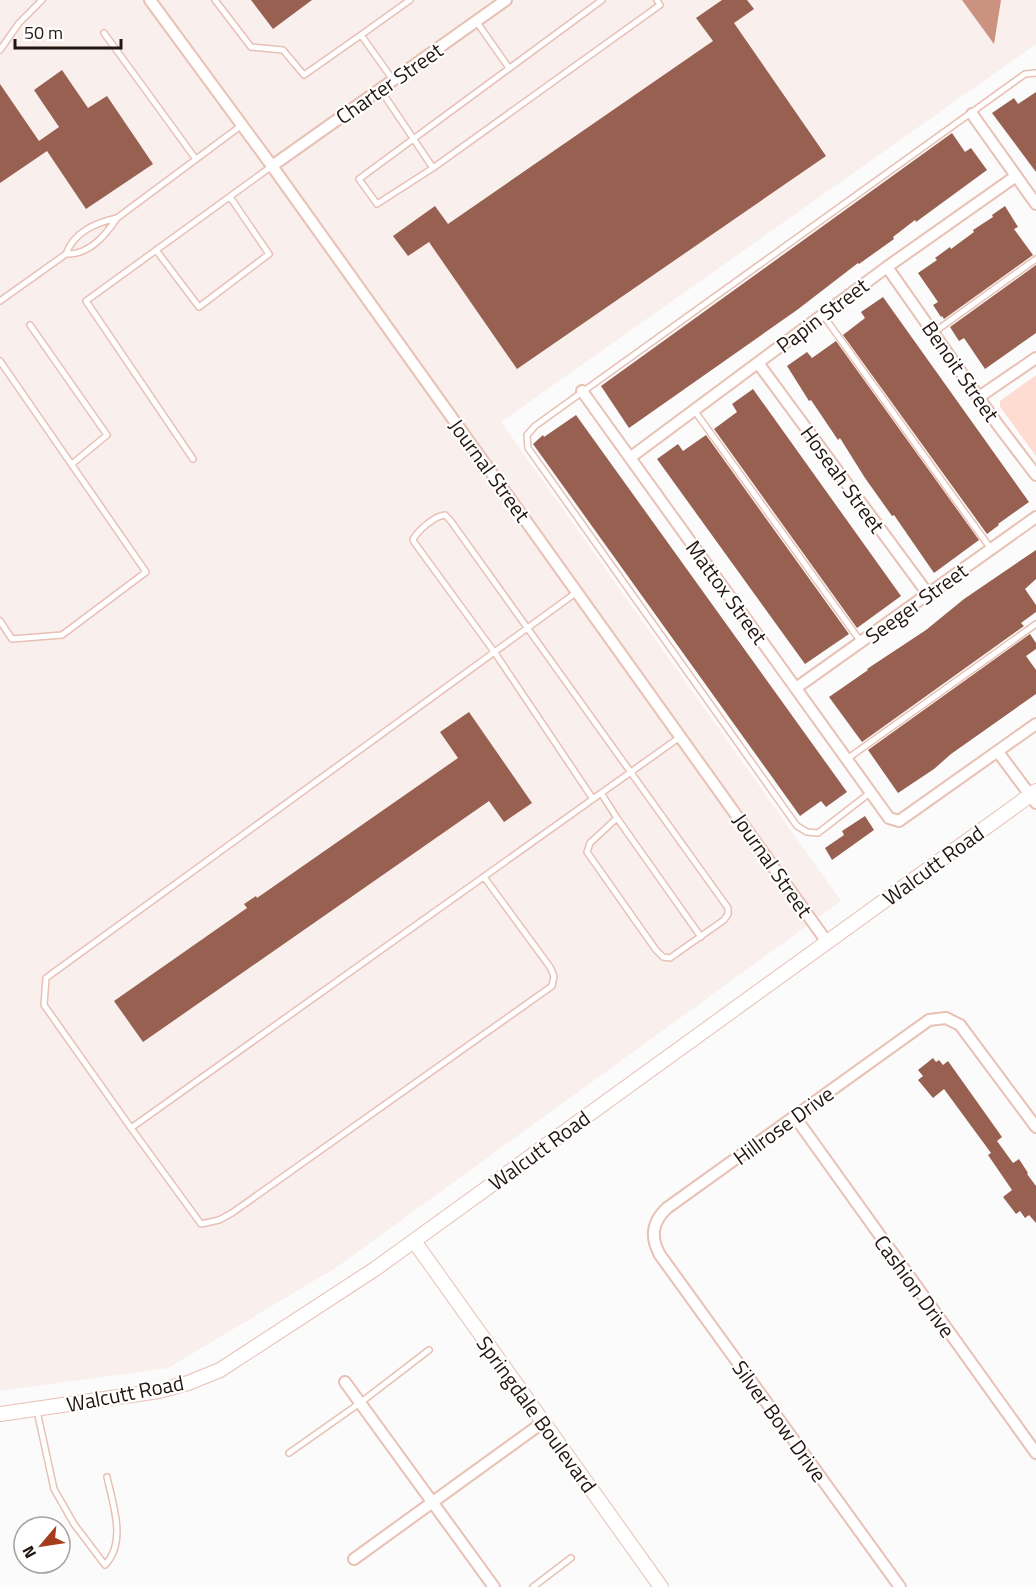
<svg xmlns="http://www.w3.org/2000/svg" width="1036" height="1587" font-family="'Titillium Web',sans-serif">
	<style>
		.built { fill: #f9efec }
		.green { fill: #fedcd2 }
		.water { fill: #cc9280 }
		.building { fill: #976050 }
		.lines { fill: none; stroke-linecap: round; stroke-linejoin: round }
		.service-casing { stroke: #e8c0b4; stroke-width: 8 }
		.minor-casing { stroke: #e8c0b4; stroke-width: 14 }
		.tertiary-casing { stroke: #e8c0b4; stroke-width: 16 }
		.service { stroke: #fff; stroke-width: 5 }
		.minor { stroke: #fff; stroke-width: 10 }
		.tertiary { stroke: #fff; stroke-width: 14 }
		.labels { text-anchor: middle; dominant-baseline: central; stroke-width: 4.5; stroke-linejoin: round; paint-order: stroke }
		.street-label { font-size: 21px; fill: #231510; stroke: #fff }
	</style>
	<rect width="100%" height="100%" fill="#fbfbfb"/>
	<path class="built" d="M0,0H1036V44L501,422L841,901L337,1267L168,1368L0,1391Z"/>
	<path class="green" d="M1036,375V456L1000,407V401Z"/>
	<path class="water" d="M962,0H1001L994,44Z"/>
	<path class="building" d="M251,0H312L273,29Z
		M722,0H747L754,9L734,23L826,156L517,369L429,242L408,256L393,236L435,206L448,224L713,41L696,18Z
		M62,70L88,108L107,96L153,164L86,209L47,151L0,183V84L39,141L59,127L34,90Z
		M1036,92V172L992,113L1014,98L1018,104Z
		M952,133L965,152L971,148L987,170L916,222L915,220L893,237L894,239L859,264L858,263L797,310L629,428L601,386Z
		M1005,206L1018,227L1014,229L1033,255L944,319L942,316L941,317L933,305L938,302L918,273L937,260L935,258L950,247L951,249L974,232L973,230L993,217L992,215Z
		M1036,265V333L985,369L964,338L959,341L950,327Z
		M883,297L1029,502L998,524L999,525L987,534L843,335L865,318L861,312Z
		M836,341L979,540L934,573L894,515L892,516L865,478L840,438L838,440L811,400L809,401L787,366L807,352L812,358Z
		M753,389L901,596L857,628L714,429L737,412L732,404Z
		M576,415L847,792L826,807L821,801L800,816L533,444L543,435L544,437Z
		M706,435L849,634L805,664L657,459L678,444L683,451Z
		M1036,550V579L1025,589L1036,605V612L1021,623L1024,626L862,742L829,697L868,670L867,669L926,630L964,599Z
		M1030,634L1036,643V649L1026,656L1036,670V694L951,754L934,769L898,793L868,750Z
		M469,712L532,803L504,822L489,801L143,1042L114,1001L247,908L244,904L256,896L257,898L458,758L440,732Z
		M865,816L874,830L832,860L825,848L844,835L842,831Z
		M933,1058L936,1062L939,1060L943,1065L948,1061L1002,1137L997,1141L1013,1163L1019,1159L1028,1173L1027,1174L1036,1186V1223L1029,1215L1025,1218L1020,1211L1016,1214L1003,1197L1012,1190L988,1155L991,1153L944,1089L933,1098L918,1080L923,1076L918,1070Z"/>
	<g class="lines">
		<defs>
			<path id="service" d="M215,0L251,47L283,50L304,75L361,35
				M476,21L509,68
				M104,33L195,158
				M0,50L19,23L42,0
				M393,80L361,35L410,0
				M380,89L433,168L660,5L657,0
				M433,168L377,204L359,179L602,0
				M117,218C95,223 74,232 66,254C89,255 105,236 117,218L242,125
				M156,250L199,307L269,254L230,197
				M0,301L66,254
				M823,315L991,549
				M30,325L107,435L72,464
				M933,333L1036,259
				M0,361L146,572L62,635L12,639L0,621
				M694,410L861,642
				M193,459L86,301L272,166
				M847,759L1036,624
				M871,792L818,833L807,832L797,826L528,448L527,435L535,426L1025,74L1036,73
				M593,799L495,653L414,542L413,539C419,530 434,516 445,515L450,520L728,908V914L724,920L670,958L663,957L656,950L587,852L590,843L617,818L601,793
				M617,818L701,937
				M484,877L550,967L554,976L552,986L232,1213L219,1220L201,1224L131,1128L680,737
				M131,1128L44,1005L46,978L577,592
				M37,1411L54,1489L74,1524L105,1565C127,1542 113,1505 107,1477
				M289,1453L360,1403L429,1350
				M533,1587L571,1558"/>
			<path id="minor" d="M150,0L272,166L827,942
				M972,114L1036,204
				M272,166L506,0
				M887,267L998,425L1036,475
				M758,363L928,594
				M582,391L889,818L899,821L1036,724
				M979,397L1036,358
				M631,457L887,267L1016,176
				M796,688L1036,517
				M998,752L1036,803
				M795,1117L1036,1453
				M345,1382L494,1587
				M354,1559L542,1423
				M900,1587L660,1255C650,1237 652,1222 667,1208L929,1020L946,1018L960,1025L1036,1127"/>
			<path id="tertiary" d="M414,1241L661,1587
				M0,1414L159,1391L188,1383L220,1370L375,1269L1036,791"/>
		</defs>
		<use href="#service" class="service-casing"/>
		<use href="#minor" class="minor-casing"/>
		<use href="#tertiary" class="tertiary-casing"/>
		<use href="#service" class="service"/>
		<use href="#minor" class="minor"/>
		<use href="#tertiary" class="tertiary"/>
	</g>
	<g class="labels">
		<g class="street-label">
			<text transform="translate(389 83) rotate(-35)">Charter Street</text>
			<text transform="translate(822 315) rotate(-37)">Papin Street</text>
			<text transform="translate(961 371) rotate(55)">Benoit Street</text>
			<text transform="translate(490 470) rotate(54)">Journal Street</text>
			<text transform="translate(843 479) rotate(54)">Hoseah Street</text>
			<text transform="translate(727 592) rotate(54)">Mattox Street</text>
			<text transform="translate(916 603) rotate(-36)">Seeger Street</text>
			<text transform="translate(773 865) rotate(55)">Journal Street</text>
			<text transform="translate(933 865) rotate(-36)">Walcutt Road</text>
			<text transform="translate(783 1125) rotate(-36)">Hillrose Drive</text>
			<text transform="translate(539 1150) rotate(-36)">Walcutt Road</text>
			<text transform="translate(915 1286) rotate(54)">Cashion Drive</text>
			<text transform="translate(125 1393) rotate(-11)">Walcutt Road</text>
			<text transform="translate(537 1414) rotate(54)">Springdale Boulevard</text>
			<text transform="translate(780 1421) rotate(54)">Silver Bow Drive</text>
		</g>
	</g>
	<g transform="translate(42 1545) rotate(241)"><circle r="28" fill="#ffffff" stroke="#a7a19f" stroke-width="1.5"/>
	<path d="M0-4.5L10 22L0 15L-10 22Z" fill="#a43d1c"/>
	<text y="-9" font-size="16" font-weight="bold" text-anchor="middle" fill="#231510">N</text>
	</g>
	<path d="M15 39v9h106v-9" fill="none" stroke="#231510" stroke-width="3"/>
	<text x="24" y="39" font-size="18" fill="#231510" stroke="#ffffff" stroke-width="4.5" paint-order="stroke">50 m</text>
</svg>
